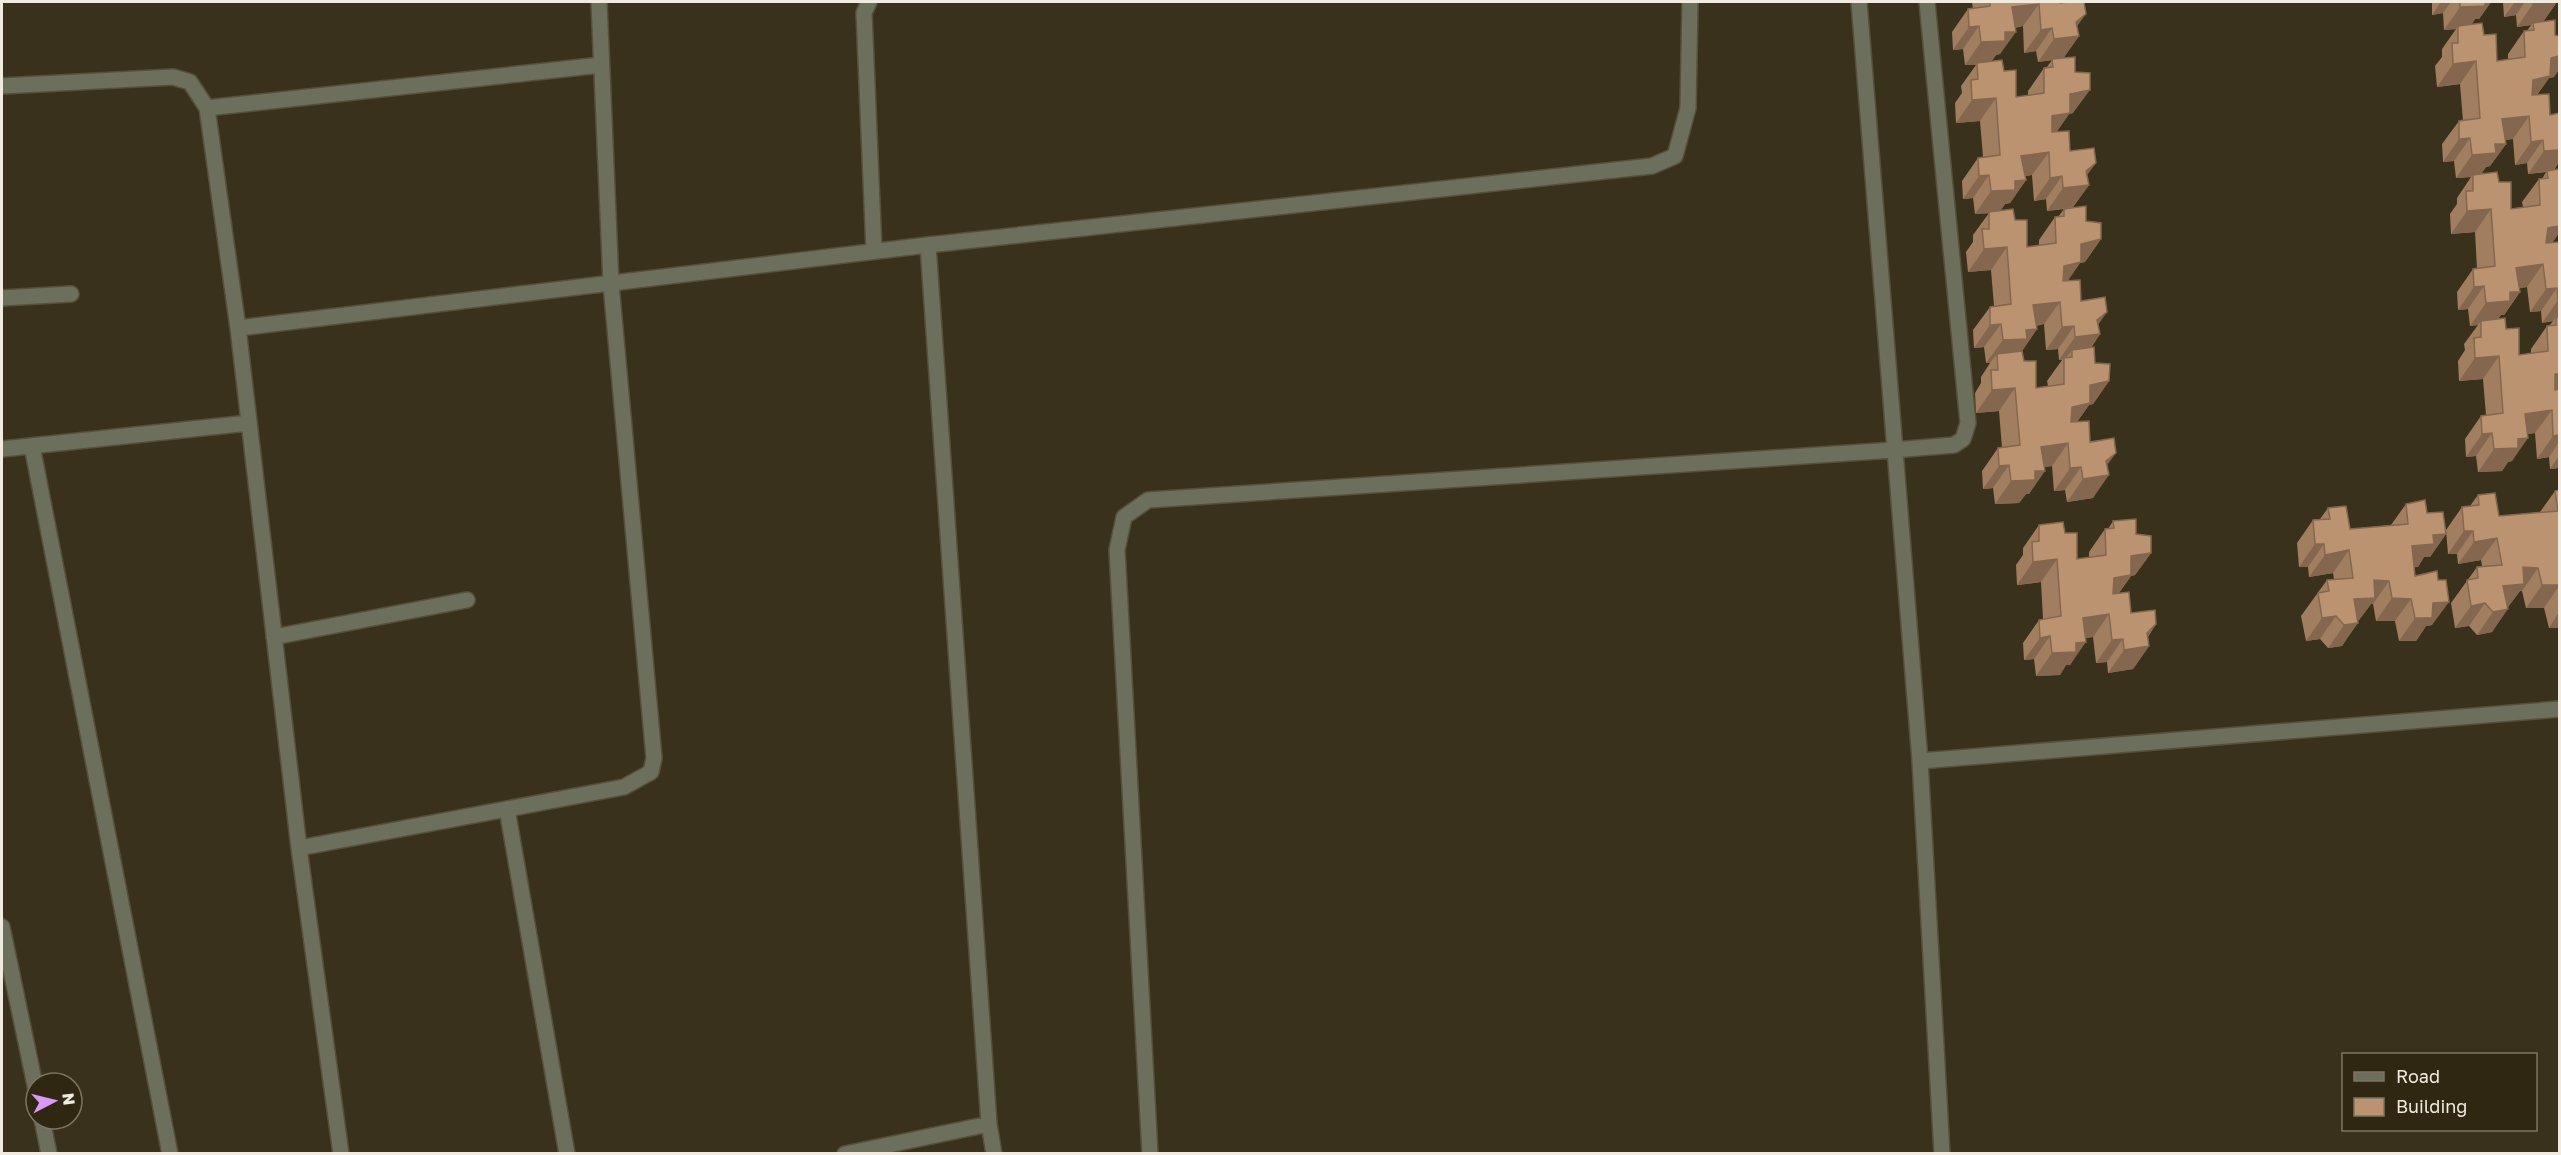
<svg xmlns="http://www.w3.org/2000/svg" width="2561" height="1155" font-family="'Golos Text',sans-serif">
	<style>
		.lines { fill: none; stroke-linecap: round; stroke-linejoin: round }
		.minor-casing { stroke: #564f3a; stroke-width: 18 }
		.minor { stroke: #6c6f5b; stroke-width: 15 }
		.wall { fill: #a27e60; fill-rule: evenodd }
		.shaded-wall { fill: #84674e }
		.building { fill: #bc9370; stroke: #84674e; stroke-width: 1.5 }
	</style>
	<rect width="100%" height="100%" fill="#39311b"/>
	<g class="lines">
		<defs>
			<path id="minor" d="M869,2L864,13L874,251
				M1859,2L1920,761
				M2,86L173,77L190,82L207,108L238,328L299,848L341,1154
				M207,108L601,65
				M928,245L989,1124L994,1154
				M2,298L71,294
				M238,328L928,245L1652,166L1675,156L1688,108L1690,2
				M32,446L170,1154
				M2,449L249,423
				M274,637L467,600
				M507,809L567,1154
				M299,848L624,787L651,772L654,758L611,284L599,2
				M2,927L36,1090
				M42,1119L49,1154
				M845,1154L989,1124
				M1150,1154L1117,550L1124,517L1148,500L1894,450L1954,445L1963,439L1968,423L1927,2
				M1942,1154L1920,761L2560,709"/>
		</defs>
		<use href="#minor" class="minor-casing"/>
		<use href="#minor" class="minor"/>
	</g>
	<path class="wall" d="M1972,2H2060L2077,27L2079,36L2063,58L2073,113L2069,114L2057,131L2087,175L2089,185L2073,207L2086,221L2101,239L2085,262L2080,263L2068,280L2098,325L2100,334L2091,348L2095,363L2109,381L2093,404L2089,405L2077,422L2107,466L2093,498L2067,502L2065,490L2054,491L2052,466L2045,467L2029,494H2026L2019,503L1995,504L1993,488L1983,489L1982,471L1998,448H2002L1999,411L1976,413L1975,393L1981,383V377L1990,363H1986L1984,347L1974,348L1973,330L1990,307L1994,306L1991,270L1968,272L1966,252L1973,242V235L1989,213L1975,214L1973,198L1963,199L1962,181L1978,158L1983,157L1980,121L1956,123L1955,103L1962,93L1961,86L1976,65H1965L1963,49L1953,50L1952,32L1968,9H1973ZM2023,26L2024,53L2036,51L2038,62L2052,60L2047,67L2044,68L2028,91V96L2016,97L2004,71L1991,62L1996,55L2000,54L2015,28ZM2032,175L2034,201L2046,199L2047,211L2064,209L2058,217H2055L2039,240V245L2027,247L2015,220L2000,211L2005,204L2010,203L2026,180L2025,176ZM2044,324L2046,350L2058,349L2059,360H2062L2047,381L2048,386L2036,388L2024,361L2022,351L2037,329L2036,326Z
		M2432,2H2491L2479,19H2475L2471,25L2484,35L2497,61L2508,59V54L2524,31H2527L2531,25L2517,27L2516,15L2504,17L2503,2H2557L2543,22L2554,77L2549,78L2537,95L2550,115L2559,162L2554,170L2559,233L2552,243L2559,242V468L2550,469L2549,457L2537,459L2535,433L2528,434L2512,461L2508,462L2502,471L2478,472L2476,456L2466,457L2465,439L2481,416L2486,415L2483,379L2459,381L2458,361L2465,350L2464,344L2478,325L2470,326L2468,309L2458,310L2457,292L2473,269H2477L2475,232L2451,234L2450,214L2457,204V198L2471,177L2456,178L2454,161L2443,162L2442,144L2459,121H2463L2460,84L2437,87L2435,66L2442,57V49L2456,29L2444,30L2443,13L2432,15ZM2513,139L2515,165L2527,163L2528,174L2546,172L2542,179H2539L2522,202L2523,207L2511,209L2499,182L2481,174L2486,167L2490,166L2506,144L2505,140ZM2527,287L2530,312L2541,311L2542,323L2553,321L2550,325L2547,326L2531,349V354L2519,355L2506,329L2498,319L2501,315H2504L2520,292V288Z
		M2559,490V628H2549L2544,608H2526L2522,591H2520L2508,607H2507L2492,632L2477,635L2469,626L2455,628L2451,603L2477,567L2482,566L2481,560L2458,564L2457,554H2448L2446,530L2462,507L2470,506L2478,495L2499,516L2540,512L2555,491Z
		M2406,504L2427,513L2446,534L2430,557H2424L2418,567H2414L2415,576L2432,625L2426,626L2416,641H2399L2395,621H2376L2373,604H2371L2359,620L2358,621L2342,646L2328,648L2320,639L2306,641L2301,616L2327,580L2334,579L2333,573L2309,577L2308,567H2299L2297,543L2313,520L2320,519L2328,508L2350,529L2391,525Z
		M2113,521L2136,534L2151,553L2135,575L2131,576L2119,593L2131,613L2156,624L2148,637L2149,646L2133,669L2108,673L2107,662L2096,663L2093,637L2086,638L2070,665H2066L2060,675L2036,676L2034,659L2024,660L2023,643L2039,620L2043,619L2041,582L2017,585L2016,565L2023,555V548L2039,525L2065,533L2077,559L2089,557V552L2105,529H2108Z"/>
	<path class="shaded-wall" d="M2441,2H2451L2443,13L2432,15Z
		M2481,2H2491L2479,19H2475L2469,29L2458,26L2456,29L2444,30L2460,7Z
		M2515,2H2525L2516,15L2504,17Z
		M2545,2H2557L2542,23H2533L2531,25L2517,27L2533,4Z
		M2039,4L2023,26L1995,30L2012,7Z
		M2086,14L2069,37L2079,36L2063,59L2038,62L2054,39Z
		M1979,26L1963,49L1953,50L1969,27Z
		M2052,28L2036,51L2024,53L2041,30Z
		M2005,32H2016L2000,54L1996,55L1989,64L1977,63L1976,65H1965L1981,42Z
		M2559,56V70L2554,77L2549,78L2534,99L2517,103L2533,80L2551,58Z
		M2476,61L2460,84L2437,87L2453,64Z
		M2090,90L2073,113L2069,114L2054,136L2036,139L2052,116L2070,94Z
		M1996,98L1980,121L1956,123L1972,100Z
		M2529,116L2513,139L2486,142L2502,119Z
		M2470,138L2454,161L2443,162L2459,139Z
		M2543,140L2527,163L2515,165L2531,142Z
		M2495,144H2506L2490,166L2486,167L2480,176L2473,175L2471,177L2456,178L2472,155Z
		M2559,144V162L2553,171L2528,174L2544,151Z
		M2049,152L2032,175L2005,179L2021,156Z
		M2096,163L2079,186L2089,185L2073,207L2047,211L2063,188Z
		M1989,175L1973,198L1963,199L1979,176Z
		M2062,176L2046,199L2034,201L2050,178Z
		M2026,180L2010,203L2005,204L1999,213L1975,214L1991,191L2015,181Z
		M2491,209L2475,232L2451,234L2467,211Z
		M2559,214V233L2549,247L2532,251L2548,228Z
		M2101,239L2085,262L2080,263L2065,285L2048,289L2064,266L2081,244Z
		M2007,247L1991,270L1968,272L1984,249Z
		M2543,264L2527,287L2500,291L2516,268Z
		M2484,286L2468,309L2458,310L2474,287Z
		M2557,288L2541,311L2530,312L2546,289Z
		M2510,292H2520L2504,315H2501L2494,324L2481,321L2478,325L2470,326L2486,303Z
		M2558,300H2559V320L2556,317L2553,321L2542,323Z
		M2060,302L2044,324L2017,328L2033,305Z
		M2107,312L2091,335L2100,334L2084,357H2072V350L2065,359L2064,358L2062,360H2059L2075,337Z
		M2001,324L1984,347L1974,348L1990,325Z
		M2074,326L2058,349L2046,350L2062,327Z
		M2037,329L2021,352L1997,354L1990,363H1986L2003,340L2026,330Z
		M2499,356L2483,379L2459,381L2475,358Z
		M2559,372V390L2539,397L2555,374Z
		M2109,381L2093,404L2089,405L2074,426L2056,430L2072,407L2090,385Z
		M2015,388L1999,411L1976,413L1992,390Z
		M2552,410L2535,433L2508,437L2525,414Z
		M2492,433L2476,456L2466,457L2482,434Z
		M2559,435V442L2549,457L2537,459L2553,436Z
		M2528,438L2512,461L2508,462L2502,471L2478,472L2494,449L2518,439Z
		M2068,443L2052,466L2025,470L2041,447Z
		M2116,453L2099,476L2109,475L2093,498L2067,502L2083,479Z
		M2559,456V468L2550,469Z
		M2009,465L1993,488L1983,489L1999,466Z
		M2081,467L2065,490L2054,491L2070,468Z
		M2035,471H2045L2029,494H2026L2019,503L1995,504L2011,481Z
		M2464,531H2473L2457,554H2448Z
		M2446,534L2430,557H2424L2418,567L2396,569L2412,546L2433,535Z
		M2497,538L2481,560L2458,564L2474,542Z
		M2315,544H2324L2308,567H2299Z
		M2349,550L2333,573L2309,577L2325,555Z
		M2151,553L2135,575L2131,576L2115,598L2098,601L2114,578L2131,556Z
		M2057,559L2041,582L2017,585L2033,562Z
		M2523,567L2538,568L2522,591H2520L2508,607L2490,609L2503,586Z
		M2374,580L2389,581L2373,604H2371L2359,620L2341,622L2354,599Z
		M2542,585H2559V586L2544,608H2526Z
		M2392,598L2411,599L2395,621H2376Z
		M2449,602L2432,625L2426,626L2416,641H2399L2415,618L2433,603Z
		M2485,603L2469,626L2455,628L2471,606Z
		M2508,609L2492,632L2477,635L2493,612Z
		M2559,612V628H2549Z
		M2109,614L2093,637L2067,641L2083,618Z
		M2336,616L2320,639L2306,641L2322,618Z
		M2358,623L2342,646L2328,648L2344,625Z
		M2156,624L2140,648L2149,646L2133,669L2108,673L2124,650L2147,633Z
		M2050,636L2034,659L2024,660L2040,638Z
		M2123,639L2107,662L2096,663L2112,640Z
		M2086,642L2070,665H2066L2060,675L2036,676L2052,653L2076,643Z"/>
	<path class="building" d="M1990,2H2060V3L2068,2H2084L2086,14L2076,22L2079,36L2054,39L2052,28L2041,30L2039,4L2012,7L2016,32H2005V41L1981,42L1979,26L1969,27L1968,9L1990,6Z
		M2460,2H2485V6L2460,7Z
		M2533,2H2550L2533,4Z
		M2555,20V35L2559,36V56L2551,58L2550,76L2533,80L2532,95L2549,94L2550,115L2559,113V150L2544,151L2543,140L2531,142L2529,116L2502,119L2506,144H2495L2496,153L2472,155L2470,138L2459,139V121L2480,118L2476,61L2453,64L2452,43H2458V26L2482,23L2484,35L2496,34L2497,61L2525,57L2524,31L2534,30L2533,23Z
		M2075,57V72L2090,73V90L2070,94V113L2052,116V132L2069,131L2070,151L2094,148L2096,163L2086,171L2089,185L2063,188L2062,176L2050,178L2049,152L2021,156L2026,180L2015,181V190L1991,191L1989,175L1979,176L1978,158L2000,155L1996,98L1972,100L1971,80L1978,79L1977,63L2002,60L2004,71L2016,70V97L2044,93V68L2053,67L2052,59Z
		M2559,169V226L2548,228L2546,243L2559,242V300H2558L2557,288L2546,289L2543,264L2516,268L2520,292H2510V301L2486,303L2484,286L2474,287L2473,269L2495,266L2491,209L2467,211L2466,191H2473V175L2497,172L2499,182H2511V209L2540,205L2539,179L2548,178L2547,171Z
		M2086,206V221L2101,223V239L2081,244V262L2064,266L2063,281L2080,280L2081,301L2105,297L2107,312L2097,320L2100,334L2075,337L2074,326L2062,327L2060,302L2033,305L2037,329L2026,330L2027,339L2003,340L2001,324L1990,325V307L2011,304L2007,247L1984,249L1982,229H1989V212L2013,209L2015,220H2027V247L2056,243L2055,217L2064,216V209Z
		M2556,317H2559V374H2555V390L2559,389V435L2553,436L2552,410L2525,414L2528,438L2518,439V448L2494,449L2492,433L2482,434L2481,416L2503,413L2499,356L2475,358L2474,338L2481,337V321L2505,318L2506,329L2519,328V355L2548,351L2547,326L2556,325Z
		M2094,347L2095,363L2110,364L2109,381L2090,385V403L2072,407L2071,422L2089,421L2090,442L2114,438L2116,453L2106,461L2109,475L2083,479L2081,467L2070,468L2068,443L2041,447L2045,471H2035V480L2011,481L2009,465L1999,466L1998,448L2020,445L2015,388L1992,390L1991,370H1998L1997,354L2022,351L2024,361H2036V388L2064,384V358L2072,357V350Z
		M2559,490V585H2542L2538,568L2523,567L2524,584L2503,586L2508,609L2493,612L2485,603L2471,606L2467,580L2478,578L2477,567L2502,565L2497,538L2474,542L2473,531H2464L2462,507L2479,505L2478,495L2495,493L2499,516L2558,511L2555,491Z
		M2425,500L2427,513L2443,512L2446,534L2433,535L2434,544L2412,546L2415,576L2437,571L2438,580H2446L2449,602L2433,603L2432,618H2415L2411,599L2392,598L2389,581L2374,580L2375,598L2354,599L2358,623L2344,625L2336,616L2322,618L2318,593L2329,591L2327,580L2353,578L2349,550L2325,555L2324,544H2315L2313,520L2330,519L2328,508L2346,506L2350,529L2408,524L2406,504Z
		M2136,519V534L2151,536V553L2131,556V575L2114,578L2113,594L2129,592L2131,613L2155,610L2156,624L2147,633L2149,646L2124,650L2123,639L2112,640L2109,614L2083,618L2086,642L2076,643V652L2052,653L2050,636L2040,638L2039,620L2061,616L2057,559L2033,562L2032,542L2039,541V525L2063,522L2065,533H2077V559L2106,555L2105,529L2114,528L2113,521Z"/>
	<rect width="2561" height="1155" fill="none" stroke="#f0ebde" stroke-width="6"/>
	<rect x="2342" y="1053" width="195" height="78" fill="#2f2711" stroke="#7c7563" stroke-width="1.5"/>
	<rect x="2354" y="1072" width="30" height="9" fill="#6c6f5b" stroke="#7c7563" stroke-width="1.5"/>
	<text x="2396" y="1083" font-size="18" fill="#f0ebde">Road</text>
	<rect x="2354" y="1098" width="30" height="18" fill="#bc9370" stroke="#7c7563" stroke-width="1.5"/>
	<text x="2396" y="1113" font-size="18" fill="#f0ebde">Building</text>
	<g transform="translate(54 1101) rotate(83)"><circle r="28" fill="#2f2711" stroke="#7c7563" stroke-width="1.5"/>
	<path d="M0-4.5L10 22L0 15L-10 22Z" fill="#db99f6"/>
	<text y="-9" font-size="16" font-weight="bold" text-anchor="middle" fill="#f0ebde">N</text>
	</g>
</svg>
